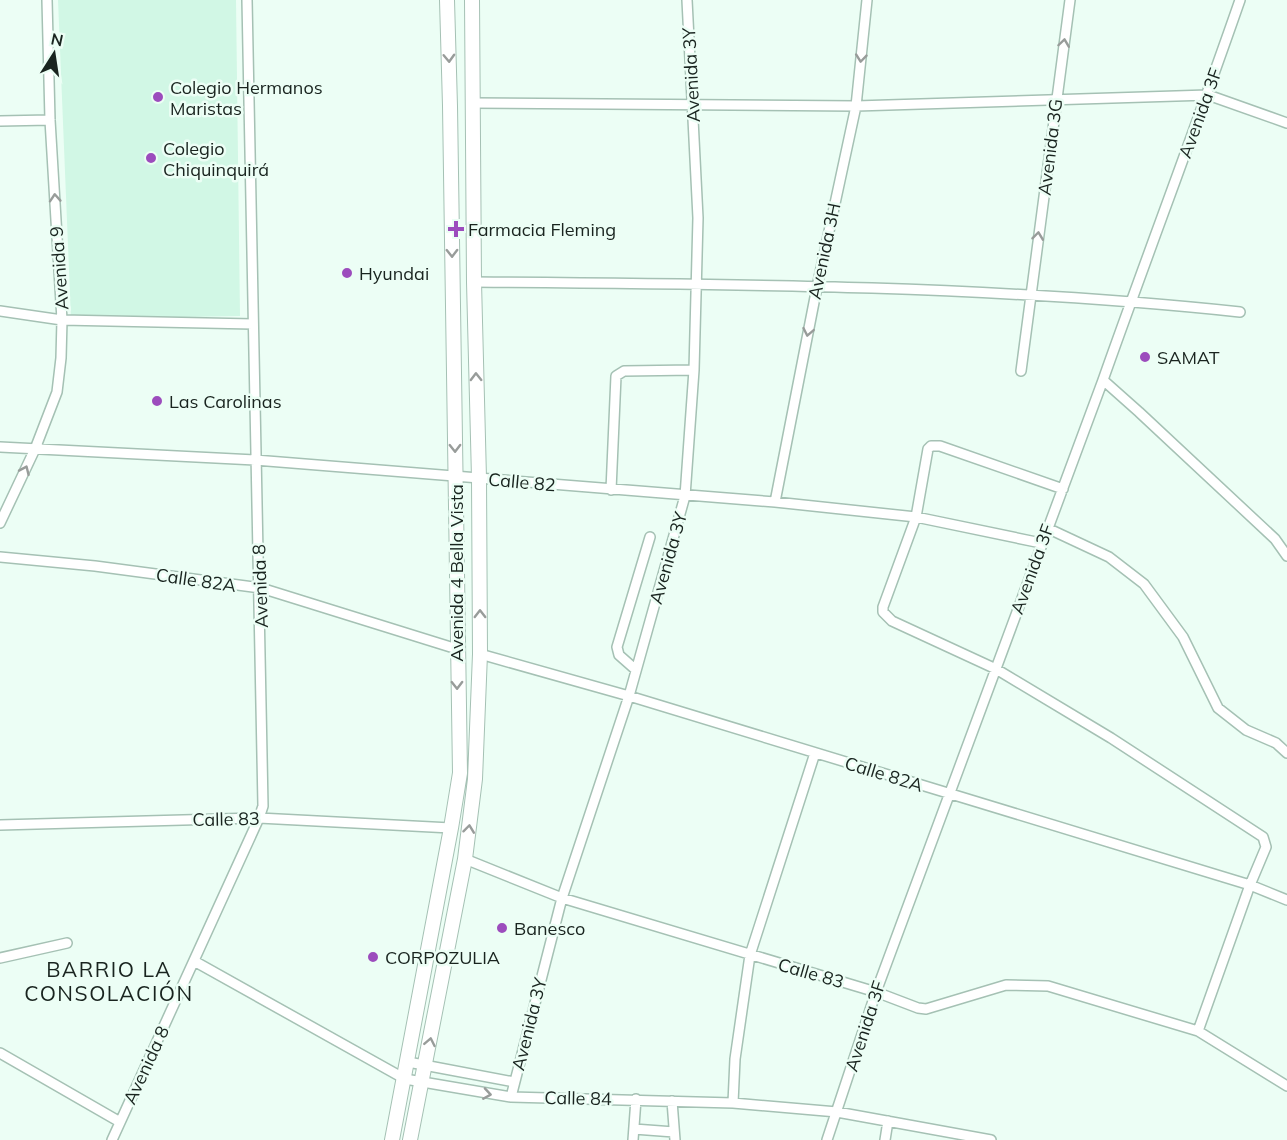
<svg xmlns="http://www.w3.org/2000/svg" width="1287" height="1140" font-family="Mulish,sans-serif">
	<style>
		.built { fill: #d1f7e5 }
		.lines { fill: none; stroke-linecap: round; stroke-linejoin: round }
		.street-casing { stroke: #a5c1b4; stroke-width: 12 }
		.secondary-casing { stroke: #a5c1b4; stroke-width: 16 }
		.street { stroke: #fff; stroke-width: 9 }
		.secondary { stroke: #fff; stroke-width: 14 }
		.oneway { stroke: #989c9a }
		.poi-dot { fill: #9c4cbd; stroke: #ecfef5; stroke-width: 2 }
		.labels { text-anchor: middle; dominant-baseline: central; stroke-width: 5; stroke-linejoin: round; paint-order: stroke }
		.street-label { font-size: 18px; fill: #19241f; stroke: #ecfef5 }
		.poi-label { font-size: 18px; fill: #19241f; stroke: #ecfef5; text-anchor: start }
		.quarter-label { font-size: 21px; letter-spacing: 1.5px; fill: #19241f; stroke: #ecfef5 }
	</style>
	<rect width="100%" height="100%" fill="#ecfef5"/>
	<path class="built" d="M58,0H236L240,316L71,319Z"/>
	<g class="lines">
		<defs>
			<path id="street" d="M472,103L856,106L1208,95L1287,123
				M0,121L50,120
				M474,282C730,284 986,285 1240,312
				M0,311L62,320L253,324
				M1021,371L1070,0
				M1103,380L1139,412L1275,539L1287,556
				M0,447L255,460L775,502L916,517L1041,543
				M1063,489L940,446H931L928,449L916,517L883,607V612L892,621L996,669L1111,738L1263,837L1266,847L1250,885L1198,1031
				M611,490L616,376L624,371L694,370
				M775,502L817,287L856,106L867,0
				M0,523L35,449L57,392L61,358L62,320L50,120L47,0
				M1047,528L1109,557L1144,584L1183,637L1218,708L1246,730L1276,743L1287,753
				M0,557L95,566L261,588L457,649
				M480,654L629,696L1250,885L1287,900
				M636,670L619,655L617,647L650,537
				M0,825L259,818L451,828
				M465,859L562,898L876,992L918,1008L926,1009L1006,985L1048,986L1198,1031L1287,1086
				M0,958L67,943
				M194,961L405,1079L511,1097L733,1103L837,1112L991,1140
				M0,1053L120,1122
				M408,1062L514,1082
				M511,1097L562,898L629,696L685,496L694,370L698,218L687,0
				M672,1101L675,1140
				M733,1103L735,1059L750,955L815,753
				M634,1129L674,1132
				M112,1140L259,818L263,806C260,537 250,269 247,0
				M633,1140L636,1099
				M827,1140L876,992L1103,380C1148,253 1196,127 1240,0
				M885,1140L888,1121"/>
			<path id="secondary" d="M392,1140L451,828L460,773L450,106L447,0
				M410,1140L465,859L475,779L480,654L479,478L474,282L472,0"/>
		</defs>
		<use href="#street" class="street-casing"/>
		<use href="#secondary" class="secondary-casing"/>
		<use href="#street" class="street"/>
		<use href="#secondary" class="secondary"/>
	</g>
	<defs><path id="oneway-chevron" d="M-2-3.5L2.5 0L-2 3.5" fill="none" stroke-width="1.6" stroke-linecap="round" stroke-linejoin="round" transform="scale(1.5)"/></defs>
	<g class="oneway">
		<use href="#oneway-chevron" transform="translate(1064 43) rotate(-82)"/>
		<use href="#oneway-chevron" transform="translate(449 58) rotate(88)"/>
		<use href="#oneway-chevron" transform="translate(861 58) rotate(96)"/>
		<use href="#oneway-chevron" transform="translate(55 198) rotate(-94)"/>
		<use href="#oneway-chevron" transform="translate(1038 236) rotate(-83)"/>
		<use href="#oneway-chevron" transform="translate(452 253) rotate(89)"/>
		<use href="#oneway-chevron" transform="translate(808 332) rotate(101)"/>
		<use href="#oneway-chevron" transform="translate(476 377) rotate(-91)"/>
		<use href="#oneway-chevron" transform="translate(455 448) rotate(89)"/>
		<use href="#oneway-chevron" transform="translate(25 470) rotate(-66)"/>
		<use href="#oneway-chevron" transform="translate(480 614) rotate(-90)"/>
		<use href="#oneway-chevron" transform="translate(457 685) rotate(89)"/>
		<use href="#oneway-chevron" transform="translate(469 829) rotate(-83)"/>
		<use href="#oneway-chevron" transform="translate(430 1042) rotate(-79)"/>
		<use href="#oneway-chevron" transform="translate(487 1094) rotate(9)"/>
	</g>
	<g class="poi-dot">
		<circle cx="158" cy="97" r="6"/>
		<circle cx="151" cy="158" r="6"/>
		<path d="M453 220h6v6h6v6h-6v6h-6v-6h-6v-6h6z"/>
		<circle cx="347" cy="273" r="6"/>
		<circle cx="1145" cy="357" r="6"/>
		<circle cx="157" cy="401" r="6"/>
		<circle cx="502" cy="928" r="6"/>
		<circle cx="373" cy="957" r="6"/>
	</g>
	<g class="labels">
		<g class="street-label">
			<text transform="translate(691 75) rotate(-93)">Avenida 3Y</text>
			<text transform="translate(1200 113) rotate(-70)">Avenida 3F</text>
			<text transform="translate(1050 147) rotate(-83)">Avenida 3G</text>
			<text transform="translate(824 251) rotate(-78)">Avenida 3H</text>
			<text transform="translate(59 268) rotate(-94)">Avenida 9</text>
			<text transform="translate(522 482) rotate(5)">Calle 82</text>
			<text transform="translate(668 558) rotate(-74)">Avenida 3Y</text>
			<text transform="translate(1032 569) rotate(-70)">Avenida 3F</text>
			<text transform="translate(456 573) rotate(-90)">Avenida 4 Bella Vista</text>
			<text transform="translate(196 580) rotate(8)">Calle 82A</text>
			<text transform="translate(260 586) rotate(-92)">Avenida 8</text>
			<text transform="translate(884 774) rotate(17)">Calle 82A</text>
			<text transform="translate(226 819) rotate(-1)">Calle 83</text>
			<text transform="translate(811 973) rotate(16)">Calle 83</text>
			<text transform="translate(529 1024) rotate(-76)">Avenida 3Y</text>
			<text transform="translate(865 1026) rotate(-72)">Avenida 3F</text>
			<text transform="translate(146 1065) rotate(-65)">Avenida 8</text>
			<text transform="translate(578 1098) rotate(1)">Calle 84</text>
		</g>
		<g class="poi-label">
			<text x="170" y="87">Colegio Hermanos<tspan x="170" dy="21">Maristas</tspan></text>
			<text x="163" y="148">Colegio<tspan x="163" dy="21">Chiquinquirá</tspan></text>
			<text x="468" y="229">Farmacia Fleming</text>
			<text x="359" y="273">Hyundai</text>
			<text x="1157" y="357">SAMAT</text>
			<text x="169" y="401">Las Carolinas</text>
			<text x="514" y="928">Banesco</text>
			<text x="385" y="957">CORPOZULIA</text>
		</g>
		<g class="quarter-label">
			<text x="109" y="969">BARRIO LA<tspan x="109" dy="24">CONSOLACIÓN</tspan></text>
		</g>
	</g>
	<g transform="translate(54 54) rotate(12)" stroke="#ecfef5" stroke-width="4.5" paint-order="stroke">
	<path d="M0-4.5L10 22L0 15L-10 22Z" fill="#19241f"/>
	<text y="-9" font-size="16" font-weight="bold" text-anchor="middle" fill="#19241f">N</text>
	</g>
</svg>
